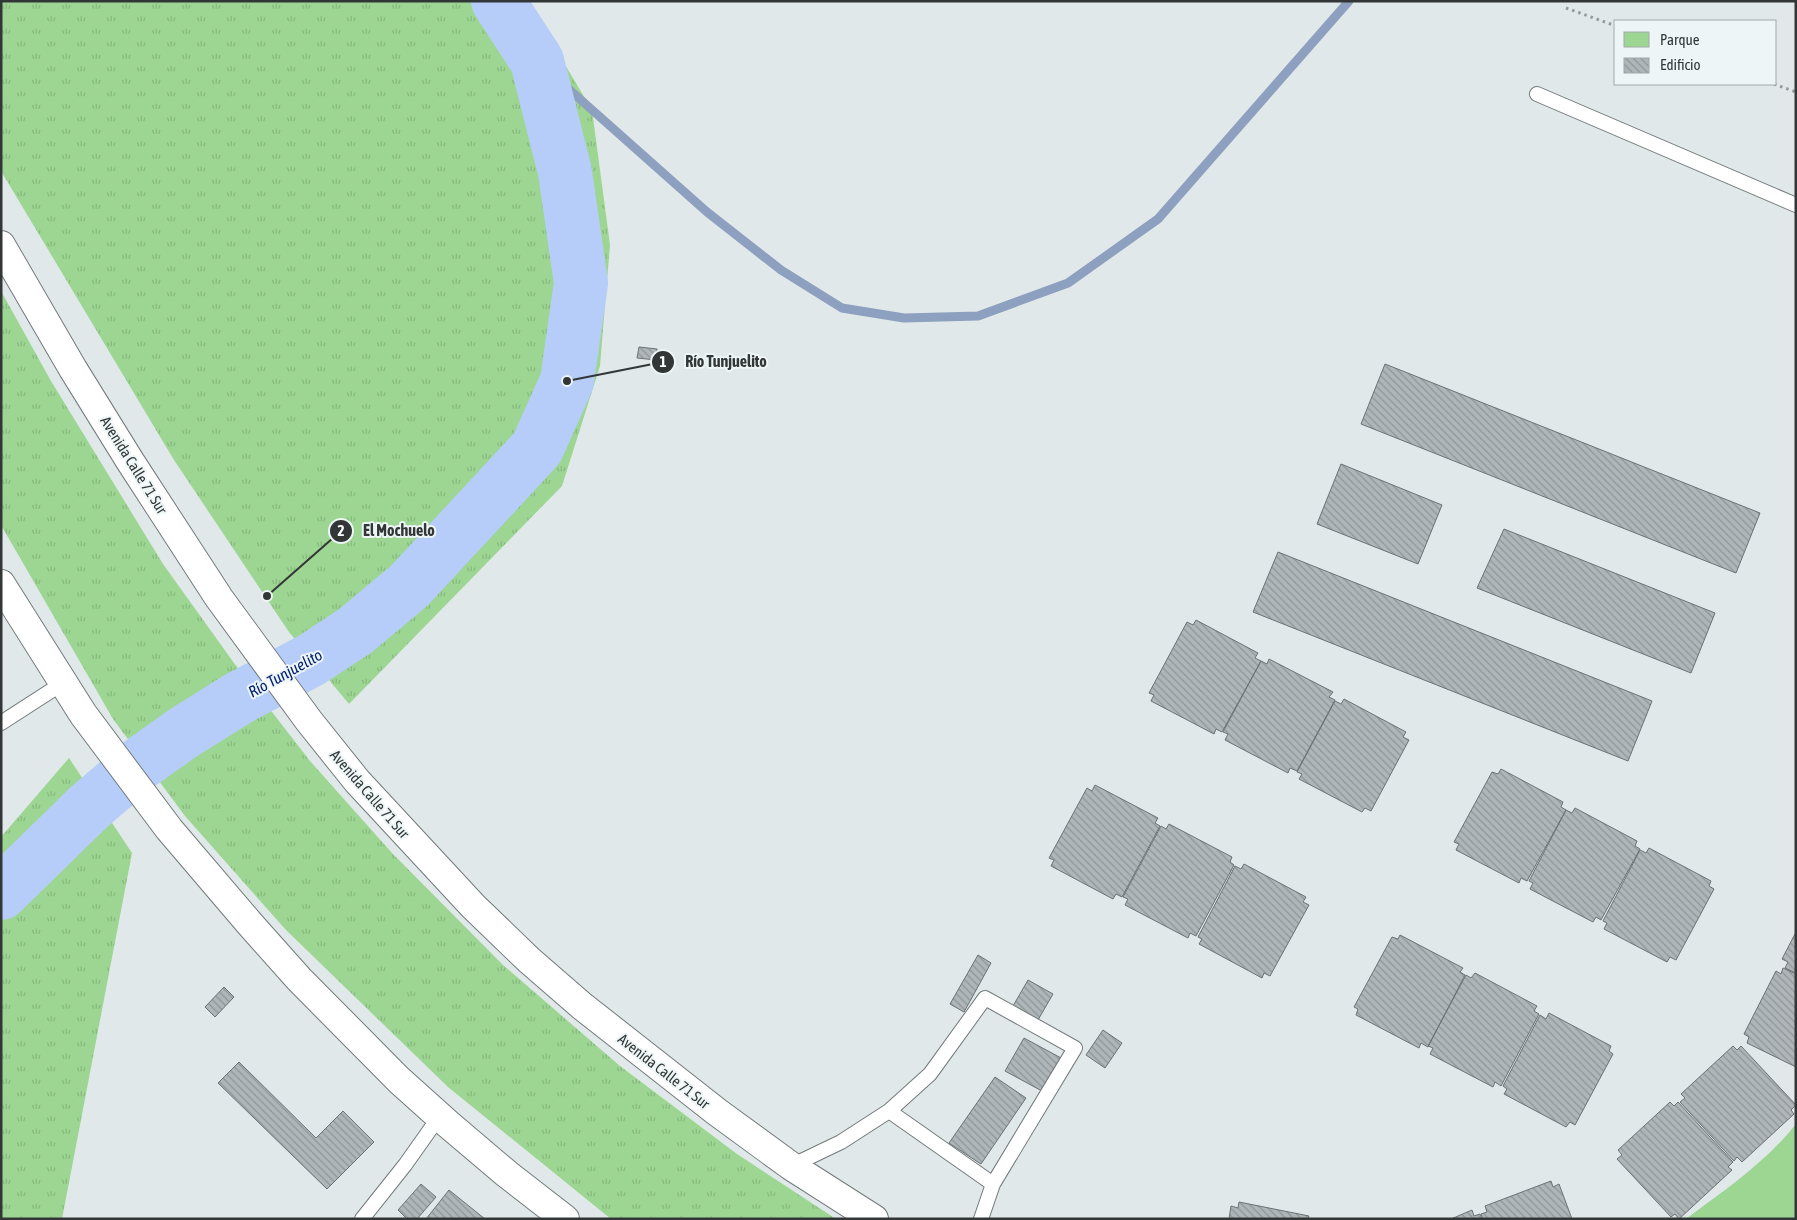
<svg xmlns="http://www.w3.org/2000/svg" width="1797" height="1220" font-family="'Asap Condensed',sans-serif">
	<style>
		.grass { fill: url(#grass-tufts) }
		.park { fill: #9cd692 }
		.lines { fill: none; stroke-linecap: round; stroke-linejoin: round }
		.stream { stroke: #8ea0bf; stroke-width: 9 }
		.river { stroke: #b6cdfa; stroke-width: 54 }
		.building { fill: url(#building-back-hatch); stroke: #6b7174 }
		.lane-casing { stroke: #737a7b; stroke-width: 16 }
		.highway-casing { stroke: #737a7b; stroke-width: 30 }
		.path { stroke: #939a9a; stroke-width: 3; stroke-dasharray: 2.5 4; stroke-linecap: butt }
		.lane { stroke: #fff; stroke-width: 14 }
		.highway { stroke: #fff; stroke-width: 28 }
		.labels { text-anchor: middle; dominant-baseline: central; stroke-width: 4; stroke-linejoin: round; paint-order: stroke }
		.street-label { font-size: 15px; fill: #323636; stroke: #edf5f6 }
		.water-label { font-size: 16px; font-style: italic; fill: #032274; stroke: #edf5f6 }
		.leader { fill: none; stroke: #323636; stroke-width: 2 }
		.callout-dot { fill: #323636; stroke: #edf5f6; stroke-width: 2 }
		.mark-label { font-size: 15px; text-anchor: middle; font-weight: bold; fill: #fff }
		.callout-label { font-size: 16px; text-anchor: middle; font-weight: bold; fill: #323636; stroke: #edf5f6; stroke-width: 4; stroke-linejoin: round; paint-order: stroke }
	</style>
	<defs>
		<pattern id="grass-tufts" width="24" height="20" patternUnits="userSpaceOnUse" patternTransform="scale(1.25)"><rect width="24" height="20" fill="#9cd692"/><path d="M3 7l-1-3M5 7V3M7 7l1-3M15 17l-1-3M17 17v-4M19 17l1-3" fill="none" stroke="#87b87e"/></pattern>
		<pattern id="building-back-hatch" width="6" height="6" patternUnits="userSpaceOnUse" patternTransform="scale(1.25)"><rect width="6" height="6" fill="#afb6b9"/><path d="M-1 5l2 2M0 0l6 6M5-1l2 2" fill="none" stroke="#8f9597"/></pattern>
	</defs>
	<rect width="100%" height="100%" fill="#e0e8e9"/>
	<path class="grass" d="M1,1H527L592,110L610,245L600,366L562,486L349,704L289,632L174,460L1,171Z
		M1,291L51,381L163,564L234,663L310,761L392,853L503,965L620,1066L737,1154L836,1219H611L448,1087L286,930L185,816L113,719L1,525Z
		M69,758L132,853L62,1219H1V837Z"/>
	<path class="park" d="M1796,1124V1219H1686C1725,1190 1766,1162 1796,1124Z"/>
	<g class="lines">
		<path class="stream" d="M537,61L707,212L781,270L842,308L904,318L978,316L1068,283L1158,219L1349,1"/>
		<path class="river" d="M1,893L89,807L138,765L183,733L239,698L311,660L355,631L409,586L537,448L567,381L581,283L565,172L537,61L498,1"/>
	</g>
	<path class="building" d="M639,347L657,349L656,360L637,358Z
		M1385,364L1760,513L1736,573L1361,424Z
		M1341,464L1442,505L1418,564L1317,524Z
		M1504,529L1715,613L1691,673L1477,588Z
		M1278,552L1652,701L1628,761L1253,612Z
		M1196,620L1258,653L1255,658L1261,661L1222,732L1216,729L1214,734L1151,701L1154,695L1149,693L1187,622L1193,625Z
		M1269,659L1333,692L1329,697L1335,700L1297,771L1290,768L1288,773L1225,740L1228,734L1223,732L1261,661L1267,664Z
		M1344,699L1406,732L1403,737L1409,740L1371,811L1365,808L1362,812L1299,779L1302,774L1297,772L1335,701L1341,704Z
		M1501,769L1563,802L1561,807L1566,810L1527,881L1521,878L1519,883L1456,850L1459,844L1454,842L1492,772L1498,774Z
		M1095,785L1158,818L1155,823L1160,826L1122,897L1116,894L1113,899L1051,866L1054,860L1049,858L1087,788L1092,791Z
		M1575,808L1637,841L1635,846L1640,849L1601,920L1596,917L1593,922L1530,889L1533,883L1529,881L1566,810L1572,813Z
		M1169,824L1232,857L1230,862L1234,865L1196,936L1190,933L1188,938L1125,905L1128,899L1123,897L1161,826L1166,829Z
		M1649,848L1711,881L1709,886L1714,889L1676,960L1670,957L1667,962L1604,929L1607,923L1603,921L1640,850L1646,853Z
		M1244,864L1306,897L1303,902L1309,905L1270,976L1264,973L1262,978L1199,944L1202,939L1198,937L1235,866L1241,869Z
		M1796,932V973L1785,968L1788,962L1782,959Z
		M1400,935L1463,968L1460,972L1465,975L1428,1047L1421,1043L1419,1048L1356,1015L1358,1009L1354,1007L1392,937L1398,939Z
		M978,955L991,963L964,1012L950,1004Z
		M1783,968L1796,974V1067L1747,1043L1749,1037L1744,1034L1776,971L1781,974Z
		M1475,973L1537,1006L1534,1011L1539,1014L1501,1086L1495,1082L1493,1087L1430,1054L1433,1048L1428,1046L1466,975L1471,978Z
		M1028,980L1053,994L1038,1020L1013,1006Z
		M224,987L234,997L215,1017L205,1007Z
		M1549,1013L1611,1046L1609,1051L1613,1054L1575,1125L1570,1122L1566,1127L1504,1094L1507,1089L1503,1086L1540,1015L1546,1019Z
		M1103,1030L1122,1043L1105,1068L1086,1055Z
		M1024,1038L1061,1058L1042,1091L1005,1071Z
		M1733,1046L1737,1050L1741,1046L1796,1105L1791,1110L1794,1114L1742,1162L1737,1157L1734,1161L1680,1102L1685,1098L1681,1094Z
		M239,1062L316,1138L343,1111L374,1142L327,1189L218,1083Z
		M995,1077L1026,1098L981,1164L949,1143Z
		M1670,1102L1674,1106L1678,1102L1733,1162L1728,1167L1732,1170L1679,1219L1675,1214L1671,1217L1617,1159L1622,1155L1618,1150Z
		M1551,1181L1553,1187L1559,1184L1572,1219H1483L1481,1214L1487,1212L1485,1206Z
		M421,1184L436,1197L417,1219H407L398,1210Z
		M449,1190L485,1219H426Z
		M1239,1202L1309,1216L1308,1219H1229L1231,1206L1238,1208Z
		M1472,1210L1474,1216L1480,1214L1482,1219H1451Z"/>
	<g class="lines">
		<defs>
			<path id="lane" d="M1537,94L1796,205
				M1,723L63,683
				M889,1111L993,1184
				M791,1166L841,1142L889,1111L930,1074L985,998L1075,1048L993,1184L981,1219
				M362,1219L405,1165L439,1117"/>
			<path id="highway" d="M1,245L73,369L130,461L219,598L309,721L357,781L473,906L529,960L582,1006L717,1112L791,1166L874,1219
				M1,584L83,714L169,829L250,924L299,979L399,1080L448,1124L507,1174L565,1219"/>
		</defs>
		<use href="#lane" class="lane-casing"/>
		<use href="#highway" class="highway-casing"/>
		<path class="path" d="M1566,8L1616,26
			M1774,84L1796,92"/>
		<use href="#lane" class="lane"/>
		<use href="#highway" class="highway"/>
	</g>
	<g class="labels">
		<g class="street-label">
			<text transform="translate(134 465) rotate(58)">Avenida Calle 71 Sur</text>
			<text transform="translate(370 794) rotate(49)">Avenida Calle 71 Sur</text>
			<text transform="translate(664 1071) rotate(38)">Avenida Calle 71 Sur</text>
		</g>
		<g class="water-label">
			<text transform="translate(285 673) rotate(-29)">Río Tunjuelito</text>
		</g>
	</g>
	<path class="leader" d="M567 381L663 362M267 596L341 531"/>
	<g class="callout-dot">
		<circle cx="567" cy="381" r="5"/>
		<circle cx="267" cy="596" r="5"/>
		<circle cx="663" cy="362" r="12"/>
		<circle cx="341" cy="531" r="12"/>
	</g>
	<g class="mark-label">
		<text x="663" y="367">1</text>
		<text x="341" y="536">2</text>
	</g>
	<g class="callout-label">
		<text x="726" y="367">Río Tunjuelito</text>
		<text x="399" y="536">El Mochuelo</text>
	</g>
	<rect width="1797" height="1220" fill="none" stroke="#323636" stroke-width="5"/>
	<rect x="1614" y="20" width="162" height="65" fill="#edf5f6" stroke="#a2a9a9"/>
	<rect x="1624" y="32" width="25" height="15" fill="#9cd692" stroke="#a2a9a9"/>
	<text x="1660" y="45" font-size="15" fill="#323636">Parque</text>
	<rect x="1624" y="58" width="25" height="15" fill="url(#building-back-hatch)" stroke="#a2a9a9"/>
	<text x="1660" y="70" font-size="15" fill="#323636">Edificio</text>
</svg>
